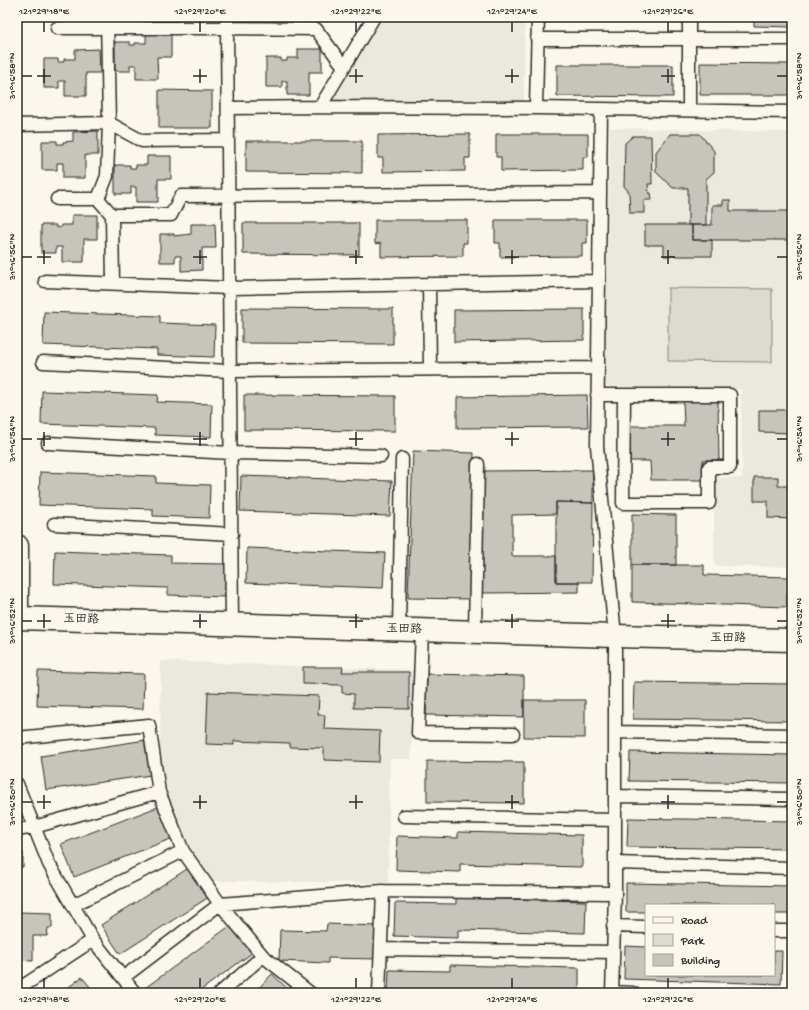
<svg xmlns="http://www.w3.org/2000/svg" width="809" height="1010" font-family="'Gochi Hand','LXGW WenKai TC',sans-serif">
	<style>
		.built { fill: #ebe8de }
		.green { fill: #dddad0; stroke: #84827e }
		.building { fill: #c7c4bc; stroke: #2b2b2b }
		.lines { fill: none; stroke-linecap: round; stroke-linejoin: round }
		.service-casing { stroke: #2b2b2b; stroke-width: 15 }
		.minor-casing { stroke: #2b2b2b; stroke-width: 25 }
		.tertiary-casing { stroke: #2b2b2b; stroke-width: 25 }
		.service { stroke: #fbf7ec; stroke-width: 12 }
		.minor { stroke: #fbf7ec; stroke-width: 22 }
		.tertiary { stroke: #fbf7ec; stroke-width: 22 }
		.ticks { fill: none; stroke: #2b2b2b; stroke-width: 1.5 }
		.labels { text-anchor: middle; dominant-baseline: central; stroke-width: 3; stroke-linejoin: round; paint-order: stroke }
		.street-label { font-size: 12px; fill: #2b2b2b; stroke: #fbf7ec }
		.neatline { fill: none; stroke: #2b2b2b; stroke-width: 1.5 }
		.ticks-label { font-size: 10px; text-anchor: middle; fill: #2b2b2b }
	</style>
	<rect width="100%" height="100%" fill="#fbf7ec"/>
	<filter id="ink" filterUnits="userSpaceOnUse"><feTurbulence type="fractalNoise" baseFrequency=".025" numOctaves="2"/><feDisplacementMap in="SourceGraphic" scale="8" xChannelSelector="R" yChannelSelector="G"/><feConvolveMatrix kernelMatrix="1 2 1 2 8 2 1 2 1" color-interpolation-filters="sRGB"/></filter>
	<g filter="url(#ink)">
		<path class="built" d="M383,17H525L524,102H332Z
			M610,128L792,132V567L714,566V478H742L741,389L605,386Z
			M161,661L414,670L411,759H390L388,883L207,881L170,805L160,750Z"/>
		<path class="green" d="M668,288L772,289V362L668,361Z"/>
		<path class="building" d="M701,17H792V27L754,26V18Z
			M146,33H171V57H157L158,79H136V65H130V71H115V42H130V45H135V43H146Z
			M99,49L100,73H86V96H65V81H59V88H44V59H58V62H64V59H75V50Z
			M298,49H322V72H309V95H287V81H282V87H266V58H281V61H287V58H298Z
			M700,63L792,64V95H700Z
			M557,65H673V97L557,96Z
			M159,90L212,91V128H159Z
			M98,131V155H85V178H63V163H57V170H42V141H57V144H63V142L73,141V132Z
			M470,134V158H465V171L383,172V158H378V135Z
			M496,134H588V157H583V170L501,171V157H496Z
			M670,134H700L714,151V172L706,179V225H688V188H673L656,172V152Z
			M633,136H651L652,184H648L649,193H651L652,200H644V213H630L629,192L624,186L625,143Z
			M246,141H362V173L246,172Z
			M147,156H171V179H158V202H136V187H131V194H115V165H130V168H136V165H147Z
			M723,200H730V211H792V240H692V225H712V205H723Z
			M72,215H97V239H84V262H62V247H56V253H41V225H56V228L61,227V225H72Z
			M375,220H467V243H463V256L381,257V243L375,244Z
			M495,220H587V243H582V256L500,257V243H495Z
			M243,223H359V255L243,254Z
			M191,224H215L216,248H202V270L181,271V256H175V262H160V234H174V236L191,234Z
			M645,225H692V240H712V256H664V245H645Z
			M242,308L393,309V344L242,343Z
			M584,309V340L454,342V310Z
			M44,312L160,316V323L215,325L214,357L157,355V349L43,345Z
			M42,391L158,395L157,402L212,404L211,437L155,435V428L41,424Z
			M244,395L395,396V431L244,430Z
			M587,395L588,427L457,428V397Z
			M718,399L719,460H703V480H651L650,461H630V426H684L683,400Z
			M759,410H792V433L759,432Z
			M413,451L474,453L470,599L408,598Z
			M593,470V503L556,502V514L512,515V556H556V582H579V592L482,593L481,471Z
			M40,472L156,476V483L210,485L209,518L153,516V509L39,505Z
			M241,476L392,481L390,516L240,511Z
			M754,477H778V486H792V519L768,518V501H754Z
			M556,502L593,503L592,582H556Z
			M632,514L676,515V565H632Z
			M247,548L385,553L383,588L246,583Z
			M55,551L171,555V563L226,564L225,597L168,595V588L54,584Z
			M632,565H704V575L790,577L792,590L787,593V607L632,602Z
			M303,667H343L342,672H409V709L354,708V694L342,693V685L303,684Z
			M38,671L144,674L143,709L37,706Z
			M427,674L524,676V717L426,715Z
			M634,682L792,684V721L633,719Z
			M208,692L319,696L318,715H325L324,729L380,731L379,762L324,760V748L290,747V743L234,741V745L206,744Z
			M524,700H585V738L524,737Z
			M146,740L151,775L46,790L41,756Z
			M630,752L792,755V783L629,781Z
			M427,761L524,762V803L427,802Z
			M160,806L173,838L74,877L61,844Z
			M628,818L792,821V849L627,847Z
			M458,832L582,835V867L460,864V872L396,870L397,836L458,838Z
			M17,852H23V867H18V875Z
			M190,867L209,897L120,954L101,925Z
			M626,883L792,886V914H774V905H646V912H626Z
			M456,898L586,901L585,933L458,930V938L394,936L395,903L456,904Z
			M17,912L52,913V928H48L47,936H33V961L17,960Z
			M327,924L378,926L377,959L328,958V963L279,961L280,930L326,931Z
			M231,925L252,953L197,993H149L145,988Z
			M625,946L646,947V975H774V951H782L781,984L624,979Z
			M450,965L579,968V993H388L389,970L450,971Z
			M272,974L292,993H254Z
			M82,977L95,993H61Z"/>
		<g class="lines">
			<defs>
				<path id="service" d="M227,17V28L316,29L344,67
					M374,17L320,107L536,108
					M538,17L536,108L601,109L597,446L615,636V893L612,993
					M689,17V110
					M57,28H227L232,625
					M537,39H792
					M228,108L320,107
					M601,109L792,112
					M17,125L109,123L142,141L228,140
					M57,199H98L112,215H171L181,196L600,193
					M98,199L107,176L109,123L107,17
					M112,215L113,283
					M45,281L229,288L599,281
					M429,284L430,369
					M43,362L230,371L598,368
					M597,395H730V467H709V503H623L624,395
					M48,443L231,453L381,456
					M54,524L232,534
					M399,630L402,459
					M422,631L418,733L513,734
					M475,632L478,464
					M615,732L792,735
					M17,738L149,725L159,792L183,851L220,904L263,956L310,993
					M17,784L49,864L93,940L135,993
					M615,796L792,799
					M404,816L615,820
					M17,830L34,827L159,792
					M615,863L792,868
					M73,905L183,851
					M613,926L646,927
					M774,931H792
					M382,949L613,952
					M124,977L220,904L383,891
					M17,990L93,940
					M612,992L633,993
					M220,993L263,956
					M379,993L383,891L615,893"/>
				<path id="minor" d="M17,546V618"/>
				<path id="tertiary" d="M17,618L615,636L792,640"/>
			</defs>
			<use href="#service" class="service-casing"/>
			<use href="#minor" class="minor-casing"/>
			<use href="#tertiary" class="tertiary-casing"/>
			<use href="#service" class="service"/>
			<use href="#minor" class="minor"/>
			<use href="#tertiary" class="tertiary"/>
		</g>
	</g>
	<path class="ticks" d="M44,22V32M200,22V32M356,22V32M512,22V32M668,22V32M44,69V83M200,69V83M356,69V83M512,69V83M668,69V83M22,76H32M37,76H51M193,76H207M349,76H363M505,76H519M661,76H675M777,76H787M44,250V264M200,250V264M356,250V264M512,250V264M668,250V264M22,257H32M37,257H51M193,257H207M349,257H363M505,257H519M661,257H675M777,257H787M44,432V446M200,432V446M356,432V446M512,432V446M668,432V446M22,439H32M37,439H51M193,439H207M349,439H363M505,439H519M661,439H675M777,439H787M44,614V628M200,614V628M356,614V628M512,614V628M668,614V628M22,621H32M37,621H51M193,621H207M349,621H363M505,621H519M661,621H675M777,621H787M44,795V809M200,795V809M356,795V809M512,795V809M668,795V809M22,802H32M37,802H51M193,802H207M349,802H363M505,802H519M661,802H675M777,802H787M44,978V988M200,978V988M356,978V988M512,978V988M668,978V988"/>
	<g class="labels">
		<g class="street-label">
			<text transform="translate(81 620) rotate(2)">玉田路</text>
			<text transform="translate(404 630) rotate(2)">玉田路</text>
			<text transform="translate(728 639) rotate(1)">玉田路</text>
		</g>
	</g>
	<rect width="809" height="1010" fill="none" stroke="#fbf7ec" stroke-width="44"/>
	<rect x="645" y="904" width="130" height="72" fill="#fbf7ec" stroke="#a8a59f"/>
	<rect x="653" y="917" width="20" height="6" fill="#fbf7ec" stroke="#a8a59f"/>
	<text x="681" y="924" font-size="12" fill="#2b2b2b">Road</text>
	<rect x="653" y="934" width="20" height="12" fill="#dddad0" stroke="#a8a59f"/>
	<text x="681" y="944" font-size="12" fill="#2b2b2b">Park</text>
	<rect x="653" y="954" width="20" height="12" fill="#c7c4bc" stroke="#a8a59f"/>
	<text x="681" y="964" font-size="12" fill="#2b2b2b">Building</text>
	<rect x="22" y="22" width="765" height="966" class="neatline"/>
	<g class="ticks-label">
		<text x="44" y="14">121°29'18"E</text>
		<text x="200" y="14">121°29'20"E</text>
		<text x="356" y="14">121°29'22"E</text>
		<text x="512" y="14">121°29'24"E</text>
		<text x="668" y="14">121°29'26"E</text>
		<text transform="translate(11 76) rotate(-90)" y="4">31°16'58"N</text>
		<text transform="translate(798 76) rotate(-90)" y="4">31°16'58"N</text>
		<text transform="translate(11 257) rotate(-90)" y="4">31°16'56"N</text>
		<text transform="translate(798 257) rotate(-90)" y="4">31°16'56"N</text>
		<text transform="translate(11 439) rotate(-90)" y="4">31°16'54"N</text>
		<text transform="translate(798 439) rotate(-90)" y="4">31°16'54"N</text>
		<text transform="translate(11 621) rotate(-90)" y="4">31°16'52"N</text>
		<text transform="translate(798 621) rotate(-90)" y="4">31°16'52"N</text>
		<text transform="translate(11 802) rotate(-90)" y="4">31°16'50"N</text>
		<text transform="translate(798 802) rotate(-90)" y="4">31°16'50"N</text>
		<text x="44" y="1002">121°29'18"E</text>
		<text x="200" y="1002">121°29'20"E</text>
		<text x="356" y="1002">121°29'22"E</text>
		<text x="512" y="1002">121°29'24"E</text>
		<text x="668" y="1002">121°29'26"E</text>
	</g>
</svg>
